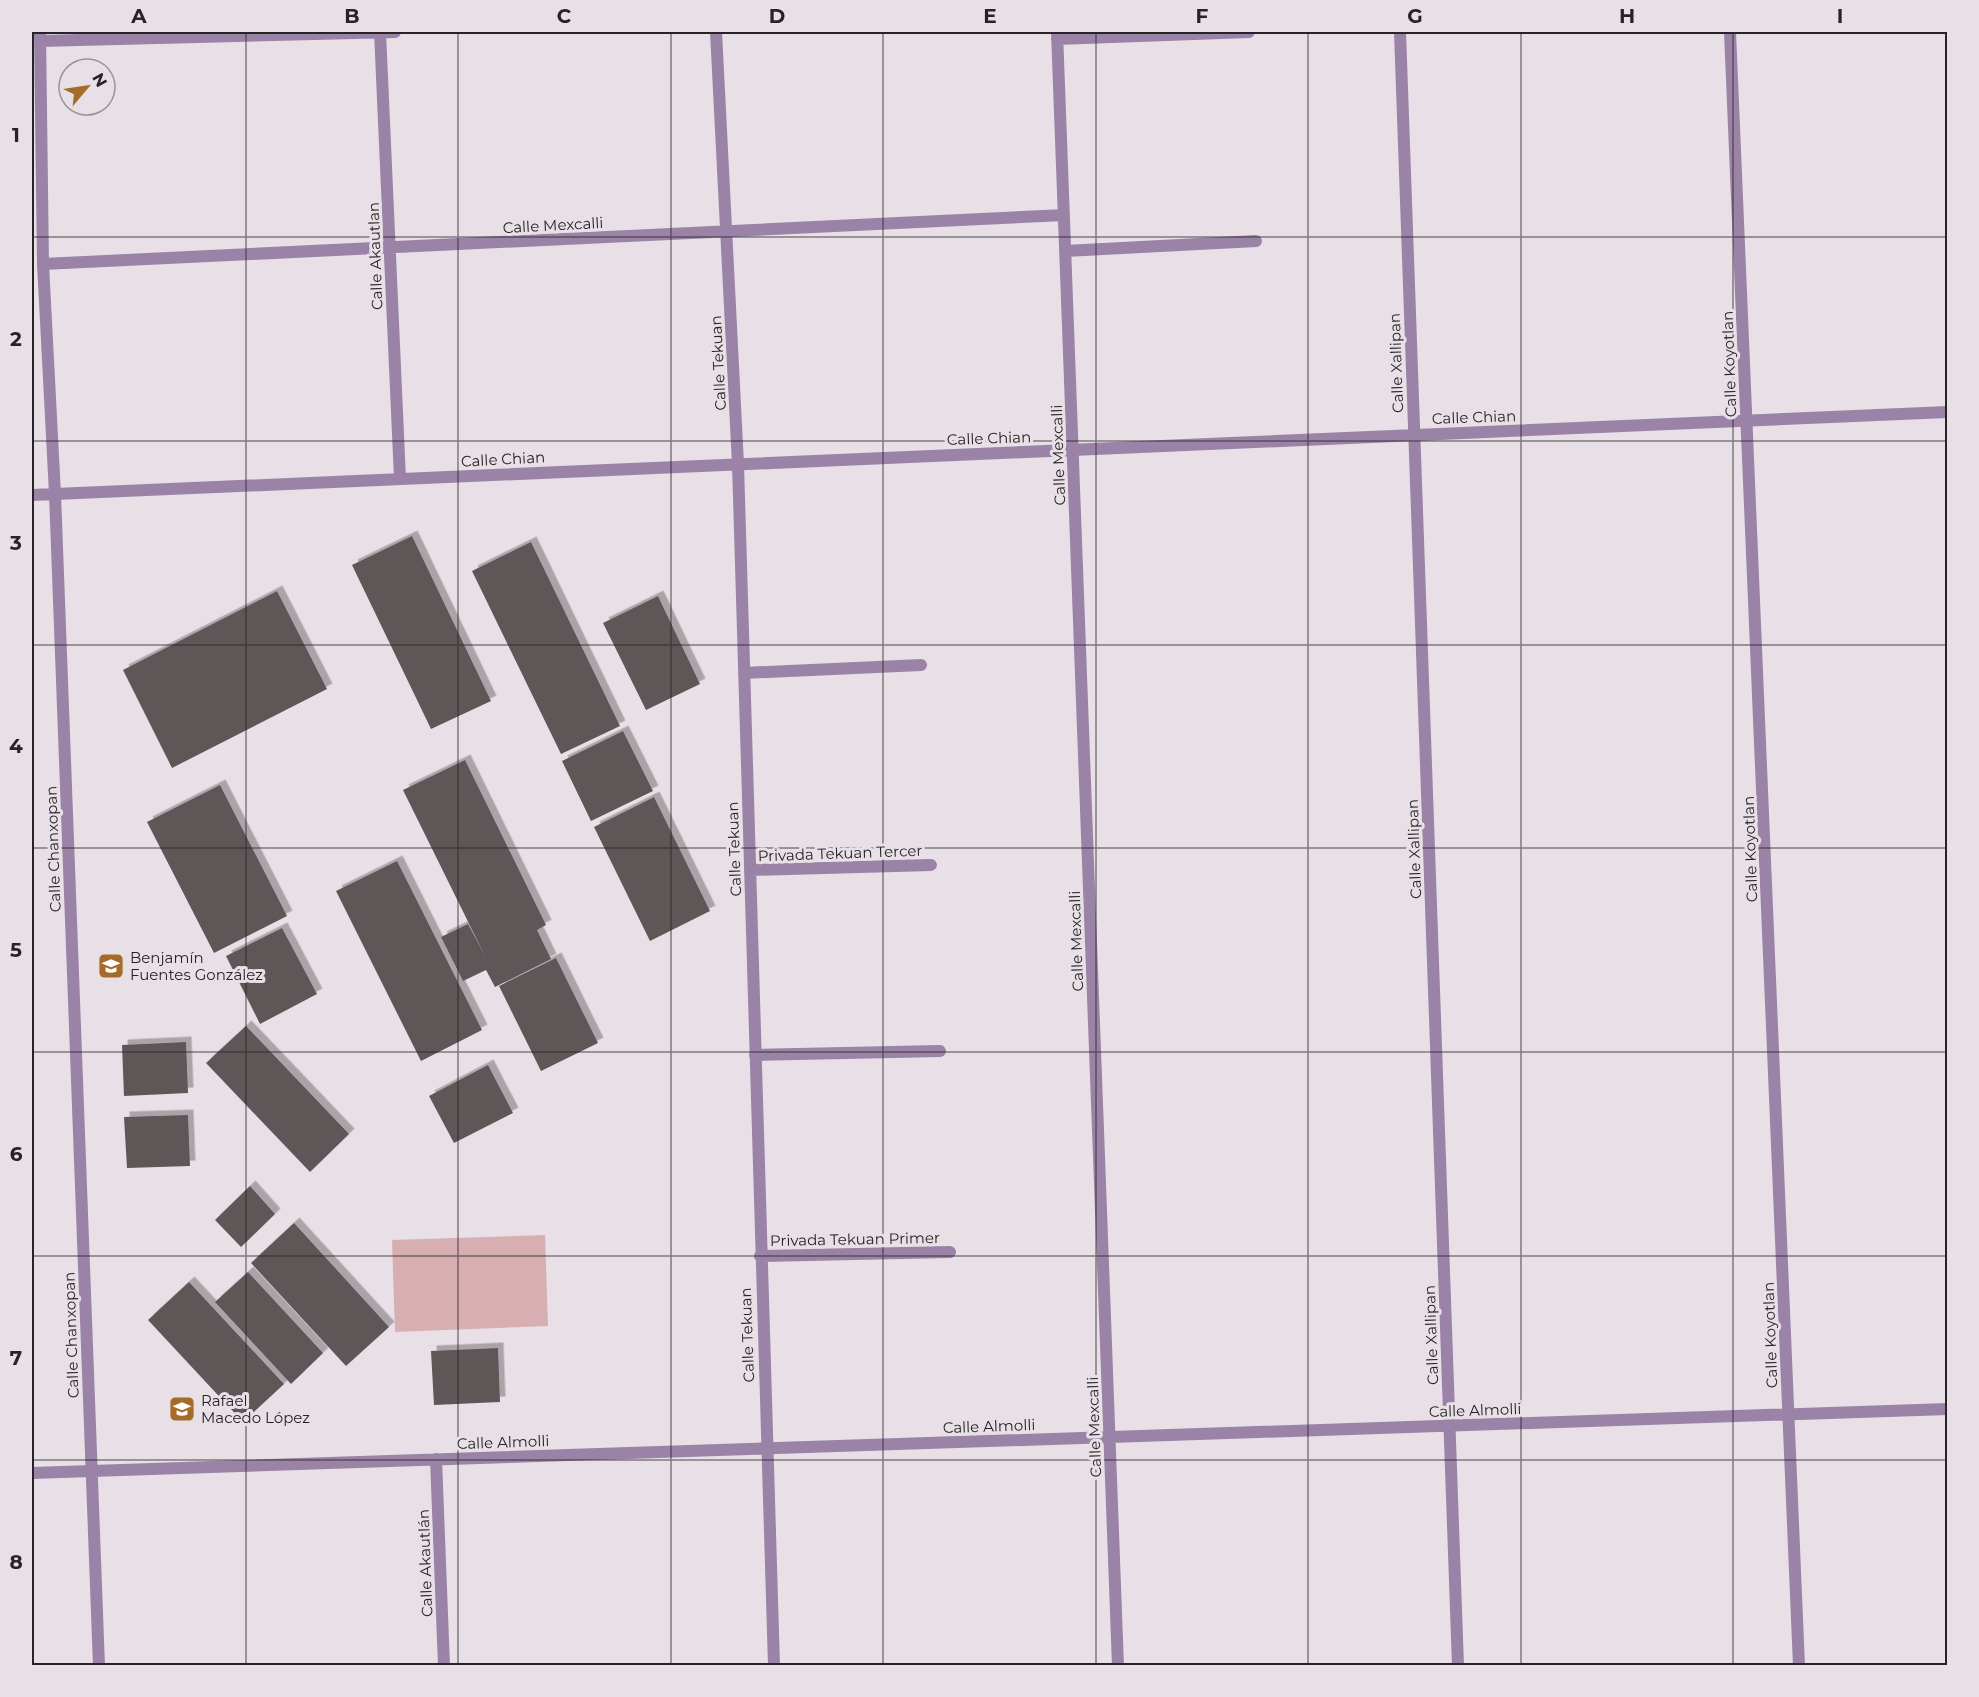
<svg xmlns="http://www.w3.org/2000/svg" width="1979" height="1697" font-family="Montserrat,sans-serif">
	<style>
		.green { fill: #d7afb3 }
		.building { fill: #5e5659; filter: url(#shadow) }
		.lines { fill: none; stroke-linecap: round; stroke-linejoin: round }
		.minor { stroke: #9b82a7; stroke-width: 12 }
		.grid { fill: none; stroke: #262426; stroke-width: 1.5; stroke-opacity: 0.55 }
		.labels { text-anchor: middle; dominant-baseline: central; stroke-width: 6; stroke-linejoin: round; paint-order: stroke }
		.street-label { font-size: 15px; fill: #262426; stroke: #e8e0e6 }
		.poi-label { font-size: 15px; fill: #262426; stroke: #e8e0e6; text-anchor: start }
		.neatline { fill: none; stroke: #262426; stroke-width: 2 }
		.grid-label { font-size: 20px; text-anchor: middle; font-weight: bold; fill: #262426 }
	</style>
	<defs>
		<filter id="shadow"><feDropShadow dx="5.5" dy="-5.5" stdDeviation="0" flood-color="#0004"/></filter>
	</defs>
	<rect width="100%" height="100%" fill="#e8e0e6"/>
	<path class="green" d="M545,1235L548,1326L395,1332L392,1240Z"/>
	<path class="building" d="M412,536L491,701L431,729L352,565Z
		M531,542L620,726L561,754L472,571Z
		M277,591L327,689L172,768L123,670Z
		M658,596L700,684L646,710L603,623Z
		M623,731L653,791L591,821L562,761Z
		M465,760L546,925L537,930L551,959L495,987L486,970L463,981L441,937L468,924L485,956L403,790Z
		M220,785L287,916L214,953L147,822Z
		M654,797L710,911L650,941L594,827Z
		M397,861L482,1030L421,1061L336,891Z
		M282,928L317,994L260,1024L226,956Z
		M556,958L598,1043L541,1071L499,986Z
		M246,1026L349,1134L310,1172L206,1063Z
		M186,1042L188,1093L124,1096L122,1045Z
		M488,1065L513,1113L454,1143L429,1096Z
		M188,1115L190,1166L127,1168L124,1117Z
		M250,1186L275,1214L241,1247L215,1220Z
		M294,1223L389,1327L346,1366L251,1263Z
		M248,1272L323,1353L291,1384L215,1302Z
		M189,1282L284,1384L243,1422L148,1320Z
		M498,1348L500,1402L434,1405L431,1351Z"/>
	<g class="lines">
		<path class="minor" d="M40,32L43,264L55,494L99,1666
			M380,32L400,479
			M716,32L738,464L774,1666
			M1057,32L1118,1666
			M1400,32L1458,1666
			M1730,32L1799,1666
			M1057,39L1249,32
			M40,41L395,32
			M1065,251L1256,241
			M43,264L1064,215
			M32,495L1948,412
			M744,673L921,665
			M750,870L931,865
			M755,1055L940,1051
			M760,1256L950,1252
			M436,1459L444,1666
			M32,1473L1948,1409"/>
	</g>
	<path class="grid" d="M246,32V1666M458,32V1666M671,32V1666M883,32V1666M1096,32V1666M1308,32V1666M1521,32V1666M1733,32V1666M32,237H1948M32,441H1948M32,645H1948M32,848H1948M32,1052H1948M32,1256H1948M32,1460H1948"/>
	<defs>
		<symbol id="school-square" viewBox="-11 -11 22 22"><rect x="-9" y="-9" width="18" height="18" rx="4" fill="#a46c28" stroke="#e8e0e6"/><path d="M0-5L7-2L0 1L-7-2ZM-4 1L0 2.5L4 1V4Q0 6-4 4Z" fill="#fff"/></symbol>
	</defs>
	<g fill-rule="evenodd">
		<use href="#school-square" x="96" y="951" width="30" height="30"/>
		<use href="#school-square" x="167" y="1394" width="30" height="30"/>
	</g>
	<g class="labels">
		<g class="street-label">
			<text transform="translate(553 225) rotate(-3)">Calle Mexcalli</text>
			<text transform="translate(375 256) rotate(-92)">Calle Akautlan</text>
			<text transform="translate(718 363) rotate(-93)">Calle Tekuan</text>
			<text transform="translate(1396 363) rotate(-92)">Calle Xallipan</text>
			<text transform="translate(1729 364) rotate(-92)">Calle Koyotlan</text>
			<text transform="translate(1474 417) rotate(-2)">Calle Chian</text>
			<text transform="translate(989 438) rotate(-2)">Calle Chian</text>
			<text transform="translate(1058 455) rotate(-92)">Calle Mexcalli</text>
			<text transform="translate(503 459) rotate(-3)">Calle Chian</text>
			<text transform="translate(53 849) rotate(-92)">Calle Chanxopan</text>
			<text transform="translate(734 849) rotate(-92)">Calle Tekuan</text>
			<text transform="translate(1414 849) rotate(-92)">Calle Xallipan</text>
			<text transform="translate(1750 849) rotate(-92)">Calle Koyotlan</text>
			<text transform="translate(840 853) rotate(-2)">Privada Tekuan Tercer</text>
			<text transform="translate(1076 941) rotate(-92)">Calle Mexcalli</text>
			<text transform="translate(855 1239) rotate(-1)">Privada Tekuan Primer</text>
			<text transform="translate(71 1335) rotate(-92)">Calle Chanxopan</text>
			<text transform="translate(747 1335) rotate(-92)">Calle Tekuan</text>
			<text transform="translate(1431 1335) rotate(-92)">Calle Xallipan</text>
			<text transform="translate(1770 1335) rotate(-92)">Calle Koyotlan</text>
			<text transform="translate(1475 1410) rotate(-2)">Calle Almolli</text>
			<text transform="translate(989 1426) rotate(-2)">Calle Almolli</text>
			<text transform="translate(1094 1427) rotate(-92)">Calle Mexcalli</text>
			<text transform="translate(503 1442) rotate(-2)">Calle Almolli</text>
			<text transform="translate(425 1563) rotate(-92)">Calle Akautlán</text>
		</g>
		<g class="poi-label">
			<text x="130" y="957">Benjamín<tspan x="130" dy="17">Fuentes González</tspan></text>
			<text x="201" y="1400">Rafael<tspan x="201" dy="17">Macedo López</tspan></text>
		</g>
	</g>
	<rect width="1979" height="1697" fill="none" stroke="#e8e0e6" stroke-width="66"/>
	<g transform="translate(87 87) rotate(61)"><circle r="28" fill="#e8e0e6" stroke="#9a9599" stroke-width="1.5"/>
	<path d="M0-4.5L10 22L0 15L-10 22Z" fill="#a46c28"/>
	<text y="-9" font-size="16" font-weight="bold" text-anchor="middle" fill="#262426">N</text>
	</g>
	<rect x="33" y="33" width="1913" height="1631" class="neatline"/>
	<g class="grid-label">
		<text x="139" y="23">A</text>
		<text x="352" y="23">B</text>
		<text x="564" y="23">C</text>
		<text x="777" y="23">D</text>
		<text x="990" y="23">E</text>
		<text x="1202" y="23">F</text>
		<text x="1415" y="23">G</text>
		<text x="1627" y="23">H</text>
		<text x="1840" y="23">I</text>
		<text x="16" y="142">1</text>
		<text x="16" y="346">2</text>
		<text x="16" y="550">3</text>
		<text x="16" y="753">4</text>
		<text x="16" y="957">5</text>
		<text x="16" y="1161">6</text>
		<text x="16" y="1365">7</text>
		<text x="16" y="1569">8</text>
	</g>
</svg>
